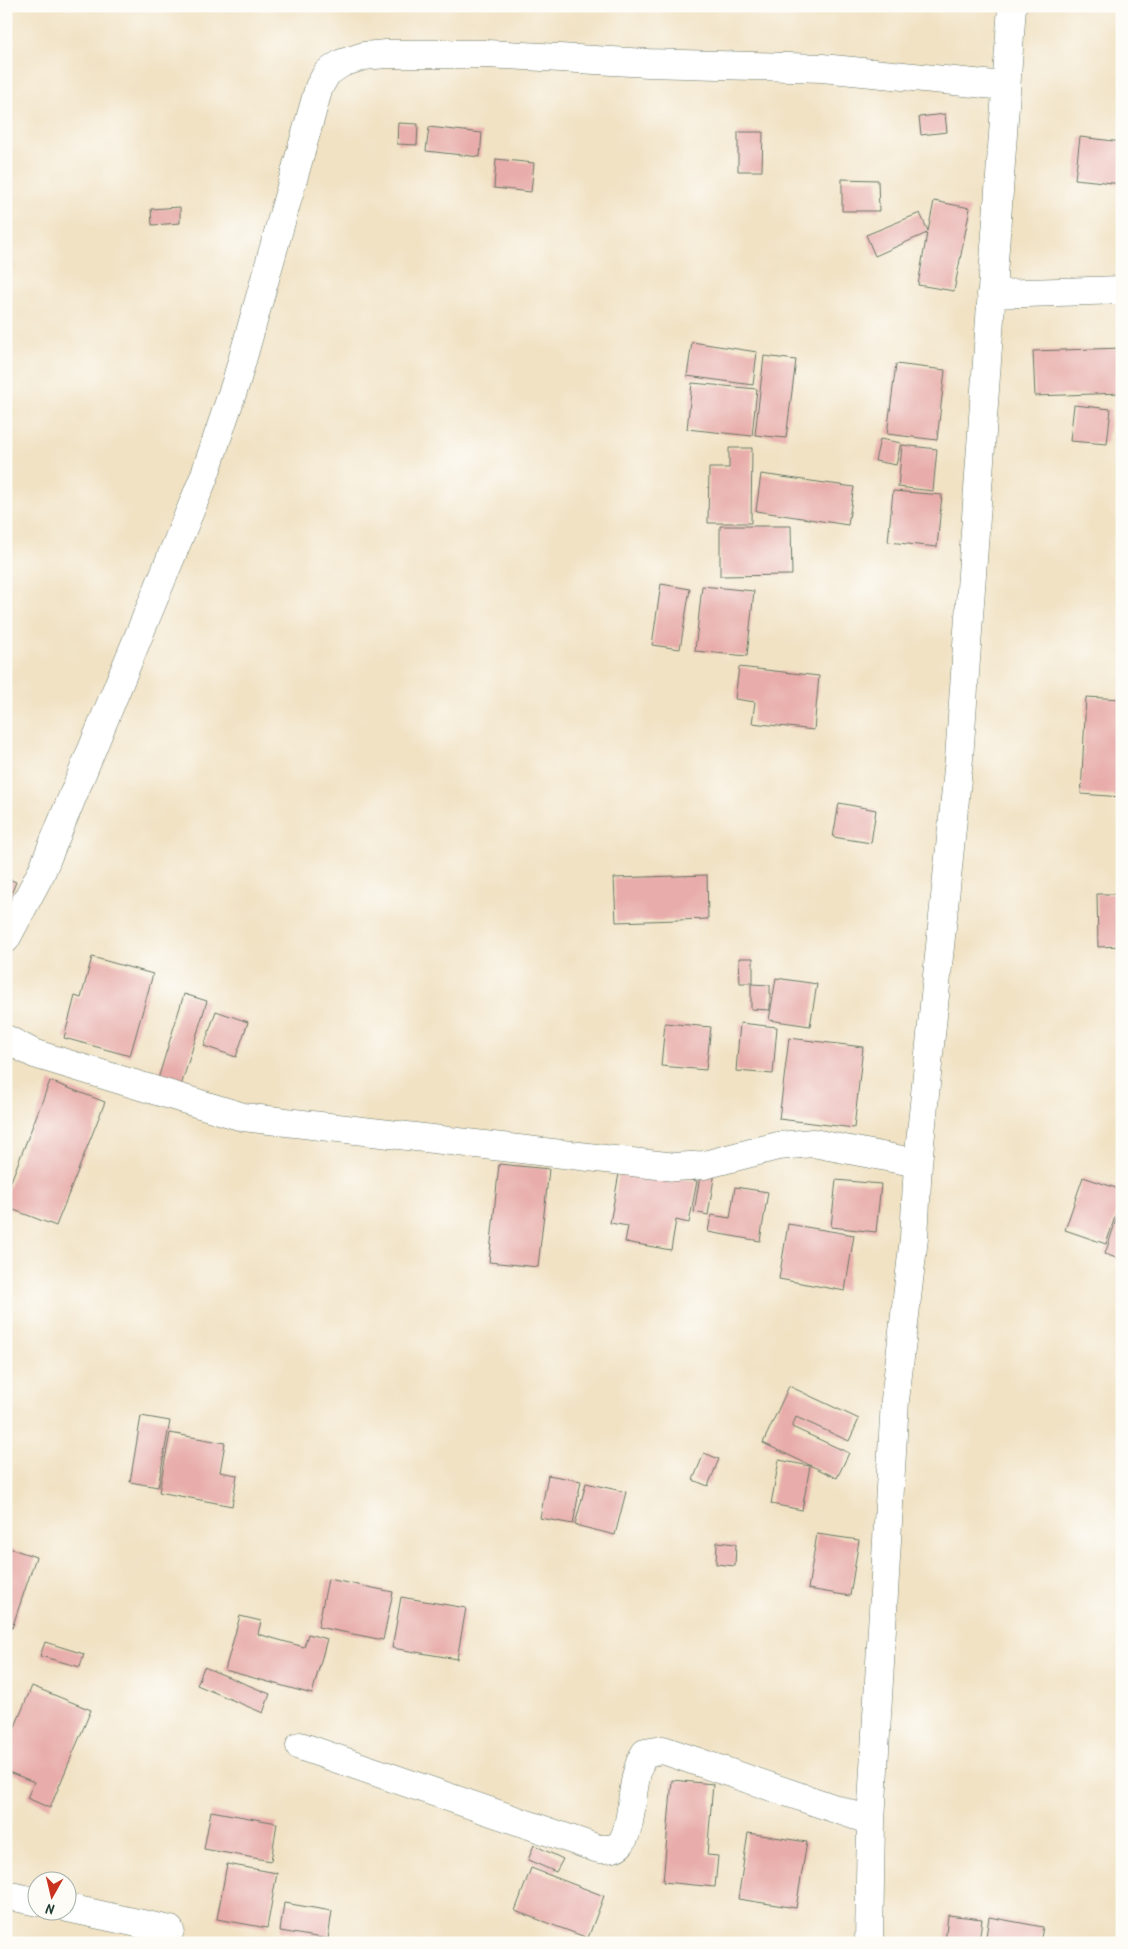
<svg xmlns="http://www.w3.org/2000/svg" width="1128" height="1949" font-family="Kalam,sans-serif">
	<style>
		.building { fill: #e8adaa }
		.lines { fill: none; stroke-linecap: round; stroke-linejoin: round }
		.minor-casing { stroke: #687766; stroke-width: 29 }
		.minor { stroke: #fff; stroke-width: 28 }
	</style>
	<rect width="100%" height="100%" fill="#fdfcf7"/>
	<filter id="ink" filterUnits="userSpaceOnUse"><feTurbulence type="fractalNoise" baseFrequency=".02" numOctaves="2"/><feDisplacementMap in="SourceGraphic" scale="10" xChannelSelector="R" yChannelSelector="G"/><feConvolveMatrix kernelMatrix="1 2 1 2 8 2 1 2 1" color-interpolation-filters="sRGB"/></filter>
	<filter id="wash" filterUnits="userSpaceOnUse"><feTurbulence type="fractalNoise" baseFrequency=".0096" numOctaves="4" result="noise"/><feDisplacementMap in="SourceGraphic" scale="20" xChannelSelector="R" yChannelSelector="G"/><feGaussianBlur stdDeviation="1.12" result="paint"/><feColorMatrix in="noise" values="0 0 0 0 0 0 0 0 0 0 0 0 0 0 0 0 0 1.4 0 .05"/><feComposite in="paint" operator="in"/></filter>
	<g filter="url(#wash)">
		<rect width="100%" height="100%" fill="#f1e2c4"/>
		<g id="blocks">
			<path class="building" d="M945,114L947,132L921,135L919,117Z
				M398,123L418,124L417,145L397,144Z
				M429,127L482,133L480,157L426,151Z
				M738,132H763L762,171H738Z
				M1080,137L1122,142V184L1075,179Z
				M496,159L534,163L531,192L494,188Z
				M842,179L878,180L879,211H842Z
				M934,201L970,208L954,291L918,285L927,233L875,256L866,235L920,213L928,231Z
				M180,207V223L152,225L151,209Z
				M692,342L757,352L753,385L687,376Z
				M1122,348V393L1035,396L1033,351Z
				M764,356L796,360L786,438L755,435Z
				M896,364L945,370L937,440L887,434Z
				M692,383L757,389L752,436L687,429Z
				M1074,405L1111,409L1107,444L1070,441Z
				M880,439L901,443L896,465L875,461Z
				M902,445L937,449L933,491L898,487Z
				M729,448H752L751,523H708L709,468H729Z
				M761,474L854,487L848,525L756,511Z
				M893,491L942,495L937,547L888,542Z
				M720,526H791L792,575L720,576Z
				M661,584L690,589L680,649L652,645Z
				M702,586L754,591L747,656L695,651Z
				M739,667L819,676L814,730L752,723L755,702L735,699Z
				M1086,697L1122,699V797L1081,794Z
				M839,803L876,810L871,843L833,837Z
				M707,875L708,919L616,922L614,878Z
				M6,878L16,882L8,902L6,901Z
				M1097,894H1122V946L1098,947Z
				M92,957L153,974L130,1056L64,1038L75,996L81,998Z
				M739,958H753V983H740Z
				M776,978L817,984L810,1026L769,1020Z
				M751,984L770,985V1010L751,1009Z
				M184,994L207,1001L181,1086L158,1079Z
				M216,1011L248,1022L236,1057L204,1046Z
				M665,1023L711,1027L706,1070L661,1066Z
				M740,1023L777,1027L773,1074L736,1071Z
				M789,1038L863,1047L854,1128L779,1119Z
				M50,1081L105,1102L56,1226L6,1207V1194Z
				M499,1164L549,1169L538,1267L489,1262Z
				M620,1168L697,1181L689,1223L676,1220L671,1250L625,1242L628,1226L610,1223Z
				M701,1170L715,1172L708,1215L694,1212Z
				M1083,1177L1122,1190V1196L1106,1244L1065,1230Z
				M836,1180L881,1184L876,1232L831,1227Z
				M735,1187L768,1192L760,1241L708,1232L711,1215L730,1218Z
				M1121,1205H1122V1260L1105,1254Z
				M788,1224L854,1235L845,1291L779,1279Z
				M789,1386L859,1419L849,1441L796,1417L792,1427L849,1453L837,1478L763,1443Z
				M141,1416L170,1421L158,1487L130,1482Z
				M170,1433L225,1443L220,1472L237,1475L232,1506L159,1492Z
				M704,1453L719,1459L708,1486L693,1480Z
				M779,1460L810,1466L802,1510L771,1504Z
				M548,1475L581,1481L573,1524L540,1518Z
				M586,1483L626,1492L615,1535L575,1525Z
				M817,1534L859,1540L850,1596L808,1589Z
				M717,1542L736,1544L735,1566L716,1564Z
				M6,1547L36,1557L12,1628L6,1626Z
				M328,1579L393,1592L383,1640L318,1627Z
				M401,1597L466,1608L457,1659L392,1648Z
				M240,1616L261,1621L258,1634L304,1647L308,1634L327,1639L312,1694L225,1670Z
				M45,1642L84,1654L80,1667L40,1656Z
				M204,1667L270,1694L263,1713L197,1685Z
				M32,1686L91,1710L50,1808L27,1798L34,1782L6,1771V1748Z
				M672,1780L713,1784L707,1855L718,1856L715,1887L663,1882Z
				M211,1811L277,1823L271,1861L204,1849Z
				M748,1833L807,1842L796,1908L738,1899Z
				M534,1845L563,1859L556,1872L528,1860Z
				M227,1864L277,1873L267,1928L217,1919Z
				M531,1868L604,1896L588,1938L515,1911Z
				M284,1903L332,1911L328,1939L280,1931Z
				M948,1915L982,1919L979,1943H945Z
				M989,1917L1043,1927L1040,1943H985Z"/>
		</g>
	</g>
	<g filter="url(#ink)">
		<use href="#blocks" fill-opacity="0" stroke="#687766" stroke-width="1"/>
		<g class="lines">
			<defs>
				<path id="minor" d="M991,294L1122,290
					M6,939L41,873L204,477L236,382L319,87L327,73L342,63L364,56L386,54H487L648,63L822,68L1005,86
					M6,1039L35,1054L243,1117L675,1167L704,1165L778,1146L813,1143L918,1163
					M300,1746L599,1849C607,1849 615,1850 621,1843C635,1825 629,1777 645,1753L663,1750L871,1821
					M6,1895L38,1902
					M68,1908L170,1930
					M869,1943L871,1821L895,1400L914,1238L918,1163L959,759L1012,6"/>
			</defs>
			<use href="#minor" class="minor-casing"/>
			<use href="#minor" class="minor"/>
		</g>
	</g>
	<rect width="1128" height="1949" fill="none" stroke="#fdfcf7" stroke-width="25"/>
	<g transform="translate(52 1896) rotate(188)"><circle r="24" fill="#fdfcf7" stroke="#a4b0a9"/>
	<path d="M0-4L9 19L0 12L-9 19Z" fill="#c8321e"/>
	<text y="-8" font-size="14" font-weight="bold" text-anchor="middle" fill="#1f3d34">N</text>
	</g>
</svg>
